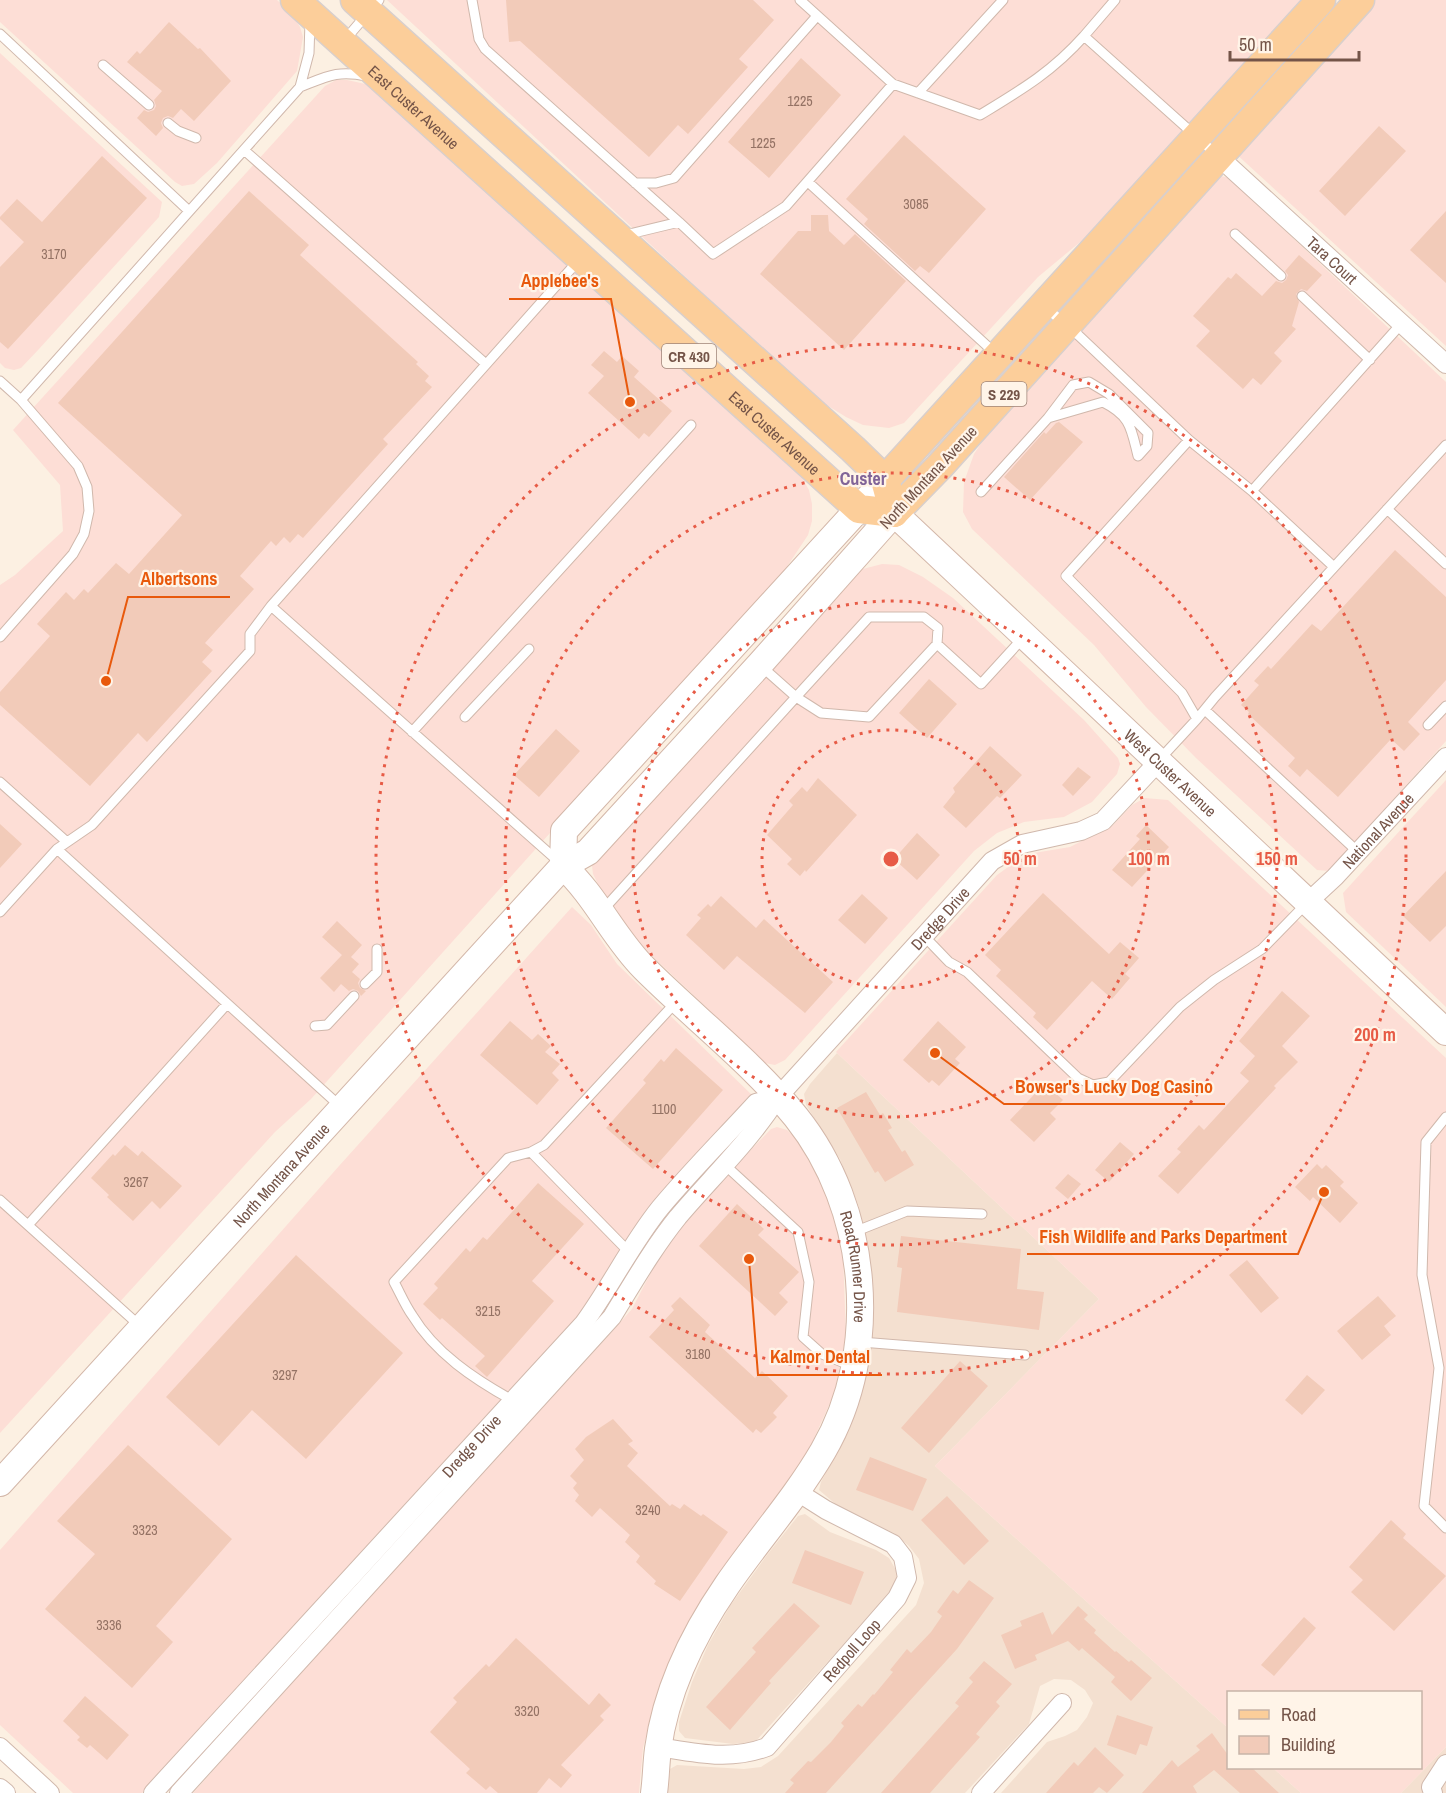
<svg xmlns="http://www.w3.org/2000/svg" width="1446" height="1793" font-family="'Archivo Narrow',sans-serif">
	<style>
		.residential { fill: #f4e0d0 }
		.commercial { fill: #fdded6 }
		.building { fill: #f2cbb9 }
		.lines { fill: none; stroke-linecap: round; stroke-linejoin: round }
		.lane-casing { stroke: #d0b8ac; stroke-width: 11 }
		.street-casing { stroke: #d0b8ac; stroke-width: 20 }
		.secondary-casing { stroke: #d3b7a9; stroke-width: 28 }
		.primary-casing { stroke: #d8cfcc; stroke-width: 31 }
		.lane { stroke: #fff; stroke-width: 9 }
		.street { stroke: #fff; stroke-width: 18 }
		.secondary { stroke: #fff; stroke-width: 26 }
		.primary { stroke: #fcce9a; stroke-width: 28 }
		.ring { fill: none; stroke: #e75b46; stroke-width: 3; stroke-dasharray: 3 6 }
		.labels { text-anchor: middle; dominant-baseline: central; stroke-width: 4.5; stroke-linejoin: round; paint-order: stroke }
		.number-label { font-size: 14px; fill: #947264 }
		.shield { fill: #fff4e8; stroke: #9e8478; stroke-width: 1.5 }
		.shield-label { font-size: 15px; font-weight: bold; fill: #745448 }
		.street-label { font-size: 16px; fill: #745448; stroke: #fff4e8 }
		.neighbourhood-label { font-size: 18px; font-weight: bold; fill: #816498; stroke: #fff4e8 }
		.centre { fill: #e75b46; stroke: #fff4e8; stroke-width: 3 }
		.ring-label { font-size: 18px; text-anchor: middle; font-weight: bold; fill: #e75b46; stroke: #fff4e8; stroke-width: 4.5; stroke-linejoin: round; paint-order: stroke }
		.leader { fill: none; stroke: #e8590c; stroke-width: 2 }
		.callout-dot { fill: #e8590c; stroke: #fff4e8; stroke-width: 2 }
		.callout-label { font-size: 18px; text-anchor: middle; font-weight: bold; fill: #e8590c; stroke: #fff4e8; stroke-width: 4.5; stroke-linejoin: round; paint-order: stroke }
	</style>
	<rect width="100%" height="100%" fill="#fcf0e2"/>
	<path class="residential" d="M837,1053L1099,1299L935,1466L1228,1728V1768H1273L1301,1793H1001L1047,1742L1065,1736L1077,1730L1087,1717L1093,1703L1085,1690L1071,1680L1054,1679L1040,1686L1029,1724L965,1793H667L670,1769L677,1765L744,1769L761,1767L778,1756L916,1605L924,1583L919,1559L909,1546L894,1533L845,1512L819,1490L821,1482L846,1434L859,1399L873,1329L866,1245L859,1207L840,1159L806,1105L804,1094L810,1084Z
		M805,1514L830,1532L876,1550L889,1558L897,1572L896,1584L889,1594L755,1742L733,1744L685,1738L679,1731V1722L692,1682L708,1645L730,1606L767,1555L798,1516Z
		M1446,1747V1793H1401Z"/>
	<path class="commercial" d="M0,0H277L292,14L300,27L303,37L297,71L217,163L194,184L182,186L175,182L0,22Z
		M387,0H1302L1091,233L1038,277L904,423L889,428L863,425L846,417L817,399Z
		M1372,0H1446V346L1234,152Z
		M0,53L162,202L159,217L39,349L21,368L14,370L5,368L0,363Z
		M336,80H347L370,85L461,169L798,471L809,490L812,504V521L808,535L780,577L311,1099L275,1132L0,1433V585L15,575L63,531L60,485L13,430L325,86Z
		M1217,175L1229,178L1446,382V741L1329,871L1317,870L1196,758L1146,707L1094,645L972,529L963,512L964,482L974,454L998,418Z
		M882,564L899,565L923,577L953,598L1084,720L1118,758L1120,764L1117,774L1092,802L1064,817L1024,822L997,833L974,851L785,1060L775,1065L765,1063L630,935L618,912L598,884L593,874L592,866L595,857L859,570Z
		M1446,780V1007L1346,912L1343,893Z
		M1145,798L1168,800L1446,1058V1747L1401,1793H1301L1273,1768H1420V1692H1228V1728L935,1466L1099,1299L836,1052L997,875L1015,862L1034,853L1070,847L1113,825L1132,805Z
		M572,907L591,925L617,964L753,1096L588,1310L142,1793H73L0,1725V1550L339,1166Z
		M777,1127L787,1130L799,1141L825,1189L843,1253L846,1336L834,1394L807,1454L684,1636L657,1696L643,1748L639,1793H193L330,1640L609,1335L632,1309L665,1245L685,1218L771,1129Z"/>
	<path class="building" d="M506,0H753L774,20L739,59L748,67L688,134L678,125L649,157L520,41L509,42Z
		M169,22L198,49L200,48L231,81L194,121L181,109L173,118L168,116L163,118L161,123L163,128L156,136L137,118L144,110L148,112L154,110L156,106L154,100L162,91L127,62L137,51L140,54Z
		M801,58L841,95L769,178L728,142Z
		M1379,126L1406,151L1345,216L1319,191Z
		M904,135L986,209L929,273L920,266L915,271L864,224L868,219L846,199Z
		M102,156L147,198L8,349L0,342V267L24,242L0,219V217L17,199L42,222Z
		M249,191L309,245L300,255L418,362L416,364L429,376L425,381L432,387L383,439L388,444L303,538L298,534L290,543L284,537L276,546L271,541L240,576L254,589L205,643L213,650L202,662L212,671L147,742L138,733L90,786L0,705V692L50,636L37,624L66,592L74,600L84,589L88,593L116,563L129,574L182,515L58,403Z
		M1446,211V283L1410,250Z
		M811,215H828L829,231L844,245L855,234L906,281L844,350L760,274L798,231H811Z
		M1299,255L1322,275L1307,291L1301,289L1296,294L1299,302L1292,326L1296,329L1274,353L1282,361L1261,385L1253,378L1243,389L1196,346L1210,331L1193,316L1228,277L1231,279L1236,273L1262,296L1276,281L1282,283L1286,280L1288,275L1285,271Z
		M604,351L617,362L622,356L639,371L634,377L672,411L649,437L644,433L639,439L588,393L604,376L591,365Z
		M1059,422L1083,442L1030,500L1004,477L1044,432L1046,434L1056,423Z
		M1395,550L1446,597V680L1408,722L1420,734L1404,751L1391,739L1338,797L1307,769L1300,777L1288,766L1295,758L1248,714L1249,712L1241,705L1259,685L1254,681L1268,666L1271,669L1312,624L1321,631Z
		M929,679L957,704L927,738L899,713Z
		M556,729L580,751L539,797L514,775Z
		M990,746L1022,775L1000,798L997,796L966,828L943,807L955,792L953,788Z
		M1078,767L1091,777L1073,796L1062,785Z
		M818,778L857,815L806,872L805,870L800,876L787,864L792,859L767,835L793,805L789,801L802,787L807,792Z
		M0,824L22,844L0,868Z
		M1146,825L1169,847L1132,887L1112,870L1140,839L1136,836Z
		M917,833L940,855L917,880L894,859Z
		M1446,871V926L1430,942L1403,916Z
		M1043,893L1109,954L1120,942L1139,958L1125,974L1130,978L1112,999L1092,981L1047,1030L1033,1017L1036,1013L996,976L1001,970L985,955Z
		M862,894L888,918L865,944L838,920Z
		M721,896L756,928L764,919L833,982L805,1013L737,956L724,970L686,935L701,918L697,915L708,904L711,907Z
		M337,921L362,945L351,957L359,964L352,972L360,979L358,983L360,988L366,991L361,996L358,991L353,989L349,991L341,984L334,992L320,978L342,955L322,937Z
		M1282,991L1310,1016L1282,1046L1298,1062L1274,1086L1276,1088L1178,1194L1158,1176L1181,1152L1177,1149L1199,1125L1204,1130L1249,1081L1240,1073L1255,1056L1239,1041Z
		M510,1021L532,1040L538,1034L551,1046L545,1052L560,1064L552,1073L559,1080L537,1105L480,1055Z
		M938,1021L966,1047L955,1059L960,1063L939,1086L932,1080L929,1083L903,1060Z
		M676,1048L723,1090L653,1169L606,1128L646,1083L643,1080L661,1059L664,1062Z
		M1045,1083L1063,1100L1050,1113L1056,1119L1034,1142L1010,1120Z
		M866,1092L880,1115L883,1113L892,1128L888,1130L902,1152L905,1150L914,1165L885,1182L878,1171L875,1173L837,1108Z
		M1120,1142L1134,1154L1109,1182L1095,1170Z
		M125,1145L138,1156L142,1151L182,1186L160,1209L152,1201L133,1221L107,1197L109,1195L91,1178L113,1154L115,1156Z
		M1317,1164L1322,1169L1326,1165L1344,1182L1340,1186L1358,1203L1340,1223L1313,1197L1310,1201L1295,1187Z
		M1068,1174L1081,1184L1068,1199L1055,1188Z
		M538,1183L584,1224L532,1281L554,1301L487,1377L475,1366L485,1356L442,1318L440,1320L423,1304L438,1288L434,1284L466,1248L470,1252L483,1237L487,1240Z
		M737,1204L764,1229L758,1235L799,1272L779,1293L788,1302L775,1316L699,1246Z
		M901,1236L1021,1249L1017,1289L1044,1292L1039,1330L897,1312L902,1268L897,1267Z
		M296,1255L403,1353L306,1459L252,1410L219,1446L166,1397Z
		M1247,1260L1279,1298L1261,1313L1229,1275Z
		M1378,1296L1396,1316L1384,1326L1391,1335L1362,1360L1337,1331Z
		M680,1297L710,1325L705,1332L755,1378L762,1371L788,1396L773,1413L777,1417L761,1433L756,1429L753,1433L649,1337L674,1310L671,1306Z
		M960,1361L988,1386L929,1453L901,1428Z
		M1307,1375L1325,1390L1302,1415L1285,1400Z
		M613,1419L633,1441L628,1444L638,1453L627,1466L670,1506L672,1504L680,1509L684,1504L701,1516L703,1514L728,1532L680,1601L654,1584L656,1581L636,1562L640,1556L625,1542L630,1535L600,1508L592,1517L575,1501L579,1495L573,1488L577,1483L570,1476L584,1460L575,1449L586,1437Z
		M128,1445L232,1539L156,1626L173,1642L132,1688L45,1609L95,1554L57,1521Z
		M870,1457L927,1479L913,1511L856,1490Z
		M947,1496L989,1541L964,1565L921,1520Z
		M1391,1520L1406,1534L1403,1538L1446,1576L1394,1631L1351,1592L1363,1580L1349,1567Z
		M805,1550L864,1572L851,1605L792,1583Z
		M969,1580L994,1598L957,1649L826,1793H785L794,1783L790,1780L808,1761L811,1762L831,1742L844,1726L841,1723L858,1704L862,1707L873,1694L874,1695L893,1672L890,1670L907,1649L911,1653L931,1632L942,1616L937,1612L953,1590L958,1594Z
		M794,1603L820,1626L769,1681L771,1683L730,1730L706,1707L756,1652L752,1648Z
		M1078,1606L1088,1615L1084,1619L1096,1630L1094,1633L1115,1652L1116,1651L1129,1662L1131,1660L1152,1678L1131,1701L1111,1682L1115,1677L1082,1648L1079,1651L1068,1641L1035,1655L1037,1660L1015,1669L1001,1635L1022,1626L1020,1621L1043,1612L1052,1635Z
		M1304,1617L1316,1628L1274,1676L1261,1665Z
		M516,1638L589,1705L599,1693L611,1705L600,1716L604,1720L561,1765L572,1775L561,1788L549,1778L537,1793H498L490,1786L486,1790L466,1773L470,1769L430,1732L457,1702L453,1698L486,1664L489,1667Z
		M984,1661L1012,1684L996,1702L1000,1706L976,1734L980,1737L930,1793H881L959,1706L955,1703L973,1682L969,1678Z
		M85,1696L129,1735L107,1760L90,1745L87,1748L77,1740L80,1737L63,1721Z
		M1117,1715L1153,1727L1147,1746L1140,1744L1136,1755L1107,1745Z
		M1212,1733L1228,1755V1767H1251L1279,1793H1240L1214,1770L1193,1786L1197,1793H1142L1172,1760L1178,1767L1200,1750L1196,1746Z
		M1095,1747L1124,1775L1107,1793L1099,1787L1093,1793H1046L1074,1762L1078,1766Z"/>
	<g class="lines">
		<defs>
			<path id="lane" d="M472,0L479,39L485,49L679,222
				M800,0L893,84
				M0,34L189,211
				M1084,36L1115,0
				M344,41L379,0
				M103,65L149,105
				M300,87L309,53L310,22
				M918,93L1003,0
				M168,123L178,131L196,138
				M244,150L486,364
				M808,182L996,354
				M635,183H656L674,178L817,16
				M1235,234L1281,276
				M625,235L679,222L713,254L786,206L893,84L980,115C1021,90 1052,72 1084,36L1217,155
				M1302,296L1370,360
				M1045,307L1076,333L1189,440L1252,491L1402,323
				M0,381L21,400L78,466L87,487L89,511L84,534L73,554L0,637
				M21,400L300,87C328,76 337,70 367,76
				M1048,418L1073,385L1089,382L1109,394L1148,433L1147,446L1138,456
				M1252,491L1334,567
				M981,492L1048,418L1103,402C1131,416 1131,428 1138,456
				M1387,509L1446,564
				M937,644L938,628L924,617H869L796,697L821,713L869,717L937,644L981,684L1023,638
				M1205,710L1358,852
				M465,717L529,649
				M1197,719L1215,697L1446,445
				M1428,725L1446,706
				M412,732L691,425
				M1160,759L1197,719L1182,693L1066,576L1189,440
				M0,782L67,842
				M57,849L341,1107
				M559,862L271,606L578,261
				M602,911L796,697L760,665
				M0,912L57,849L92,825L250,651V634L271,606
				M924,936L949,962L967,972L1078,1078L1093,1085L1109,1082L1180,1007L1214,980L1262,949L1306,904
				M365,984L377,972V949
				M315,1026L327,1025L354,996
				M1446,1117L1426,1142L1422,1275L1439,1368L1424,1506L1446,1528
				M531,1152L544,1145L677,1001
				M725,1165L798,1232L809,1282L803,1337L822,1354L852,1366
				M0,1200L140,1326
				M28,1225L227,1004
				M854,1232L907,1211L982,1214
				M861,1342L1025,1355
				M512,1400C474,1379 435,1353 412,1315C405,1305 400,1293 394,1282L508,1158L531,1152L628,1251"/>
			<g id="street">
				<path id="s1" d="M1219,157L1446,364"/>
				<path id="s2" d="M1308,902L1335,877L1446,757"/>
				<path d="M0,1747L50,1793"/>
				<path id="s3" d="M659,1747C697,1753 730,1761 767,1747L897,1598L907,1578L903,1557L893,1544L826,1510L796,1491"/>
				<path d="M0,1788L6,1793"/>
				<path id="s4" d="M153,1793L584,1323C611,1286 631,1244 660,1208C690,1172 724,1138 756,1103L778,1097"/>
				<path id="s5" d="M179,1793L612,1317C633,1283 653,1248 678,1217C712,1177 750,1141 778,1097L992,861L1022,844L1081,831L1103,821L1159,761"/>
				<path d="M981,1793L1062,1703"/>
				<path d="M1433,1793L1431,1787L1446,1764"/>
			</g>
			<g id="secondary">
				<path id="s6" d="M563,866C596,896 613,937 644,968C694,1018 752,1062 796,1117C869,1208 882,1350 823,1451C795,1499 758,1540 727,1585C694,1633 666,1690 658,1749C656,1764 656,1779 654,1793"/>
				<path d="M563,866L564,831L885,480"/>
				<path id="s7" d="M0,1483L563,866L588,852L760,664L894,513L1446,1032"/>
			</g>
			<g id="primary">
				<path id="s8" d="M295,0L859,509L894,513"/>
				<path d="M355,0L853,449L885,480L894,513"/>
				<path d="M885,480L1321,0"/>
				<path d="M894,513L939,467L1360,0"/>
			</g>
		</defs>
		<use href="#lane" class="lane-casing"/>
		<use href="#street" class="street-casing"/>
		<use href="#secondary" class="secondary-casing"/>
		<use href="#primary" class="primary-casing"/>
		<use href="#lane" class="lane"/>
		<use href="#street" class="street"/>
		<use href="#secondary" class="secondary"/>
		<use href="#primary" class="primary"/>
	</g>
	<g class="ring">
		<circle cx="891" cy="859" r="129"/>
		<circle cx="891" cy="859" r="258"/>
		<circle cx="891" cy="859" r="386"/>
		<circle cx="891" cy="859" r="515"/>
	</g>
	<g class="labels">
		<g class="number-label">
			<text x="800" y="101">1225</text>
			<text x="763" y="143">1225</text>
			<text x="916" y="204">3085</text>
			<text x="54" y="254">3170</text>
			<text x="664" y="1109">1100</text>
			<text x="136" y="1182">3267</text>
			<text x="488" y="1311">3215</text>
			<text x="698" y="1354">3180</text>
			<text x="285" y="1375">3297</text>
			<text x="648" y="1510">3240</text>
			<text x="145" y="1530">3323</text>
			<text x="109" y="1625">3336</text>
			<text x="527" y="1711">3320</text>
		</g>
		<g class="shield">
			<rect x="662" y="344" width="54" height="24" rx="4.5"/>
			<rect x="981.5" y="382" width="45" height="24" rx="4.5"/>
		</g>
		<g class="shield-label">
			<text x="689" y="356">CR 430</text>
			<text x="1004" y="394">S 229</text>
		</g>
		<g class="street-label">
			<text stroke="none"><textPath href="#s8" startOffset="160">East Custer Avenue</textPath></text>
			<text stroke="none"><textPath href="#s1" startOffset="153">Tara Court</textPath></text>
			<text stroke="none"><textPath href="#s8" startOffset="646">East Custer Avenue</textPath></text>
			<text transform="translate(928 477) rotate(-47)">North Montana Avenue</text>
			<text stroke="none"><textPath href="#s7" startOffset="1700">West Custer Avenue</textPath></text>
			<text stroke="none"><textPath href="#s2" startOffset="100">National Avenue</textPath></text>
			<text stroke="none"><textPath href="#s5" startOffset="1161">Dredge Drive</textPath></text>
			<text stroke="none"><textPath href="#s7" startOffset="417">North Montana Avenue</textPath></text>
			<text stroke="none"><textPath href="#s6" startOffset="507">Road Runner Drive</textPath></text>
			<text stroke="none"><textPath href="#s4" startOffset="471">Dredge Drive</textPath></text>
			<text stroke="none"><textPath href="#s3" startOffset="238">Redpoll Loop</textPath></text>
		</g>
		<g class="neighbourhood-label">
			<text x="863" y="478">Custer</text>
		</g>
	</g>
	<circle cx="891" cy="859" r="9" class="centre"/>
	<g class="ring-label">
		<text x="1020" y="865">50 m</text>
		<text x="1149" y="865">100 m</text>
		<text x="1277" y="865">150 m</text>
		<text x="1375" y="1041">200 m</text>
	</g>
	<path class="leader" d="M630 402L611 299H509M106 681L128 597H230M935 1053L1004 1104H1225M1324 1192L1298 1254H1027M749 1259L758 1375H882"/>
	<g class="callout-dot">
		<circle cx="630" cy="402" r="6"/>
		<circle cx="106" cy="681" r="6"/>
		<circle cx="935" cy="1053" r="6"/>
		<circle cx="1324" cy="1192" r="6"/>
		<circle cx="749" cy="1259" r="6"/>
	</g>
	<g class="callout-label">
		<text x="560" y="287">Applebee's</text>
		<text x="179" y="585">Albertsons</text>
		<text x="1114" y="1093">Bowser's Lucky Dog Casino</text>
		<text x="1163" y="1243">Fish Wildlife and Parks Department</text>
		<text x="820" y="1363">Kalmor Dental</text>
	</g>
	<rect x="1227" y="1691" width="195" height="78" fill="#fff4e8" stroke="#c7b4a8" stroke-width="1.5"/>
	<rect x="1239" y="1710" width="30" height="9" fill="#fcce9a" stroke="#c7b4a8" stroke-width="1.5"/>
	<text x="1281" y="1721" font-size="18" fill="#745448">Road</text>
	<rect x="1239" y="1736" width="30" height="18" fill="#f2cbb9" stroke="#c7b4a8" stroke-width="1.5"/>
	<text x="1281" y="1751" font-size="18" fill="#745448">Building</text>
	<path d="M1230 51v9h129v-9" fill="none" stroke="#745448" stroke-width="3"/>
	<text x="1239" y="51" font-size="18" fill="#745448" stroke="#fff4e8" stroke-width="4.5" paint-order="stroke">50 m</text>
</svg>
